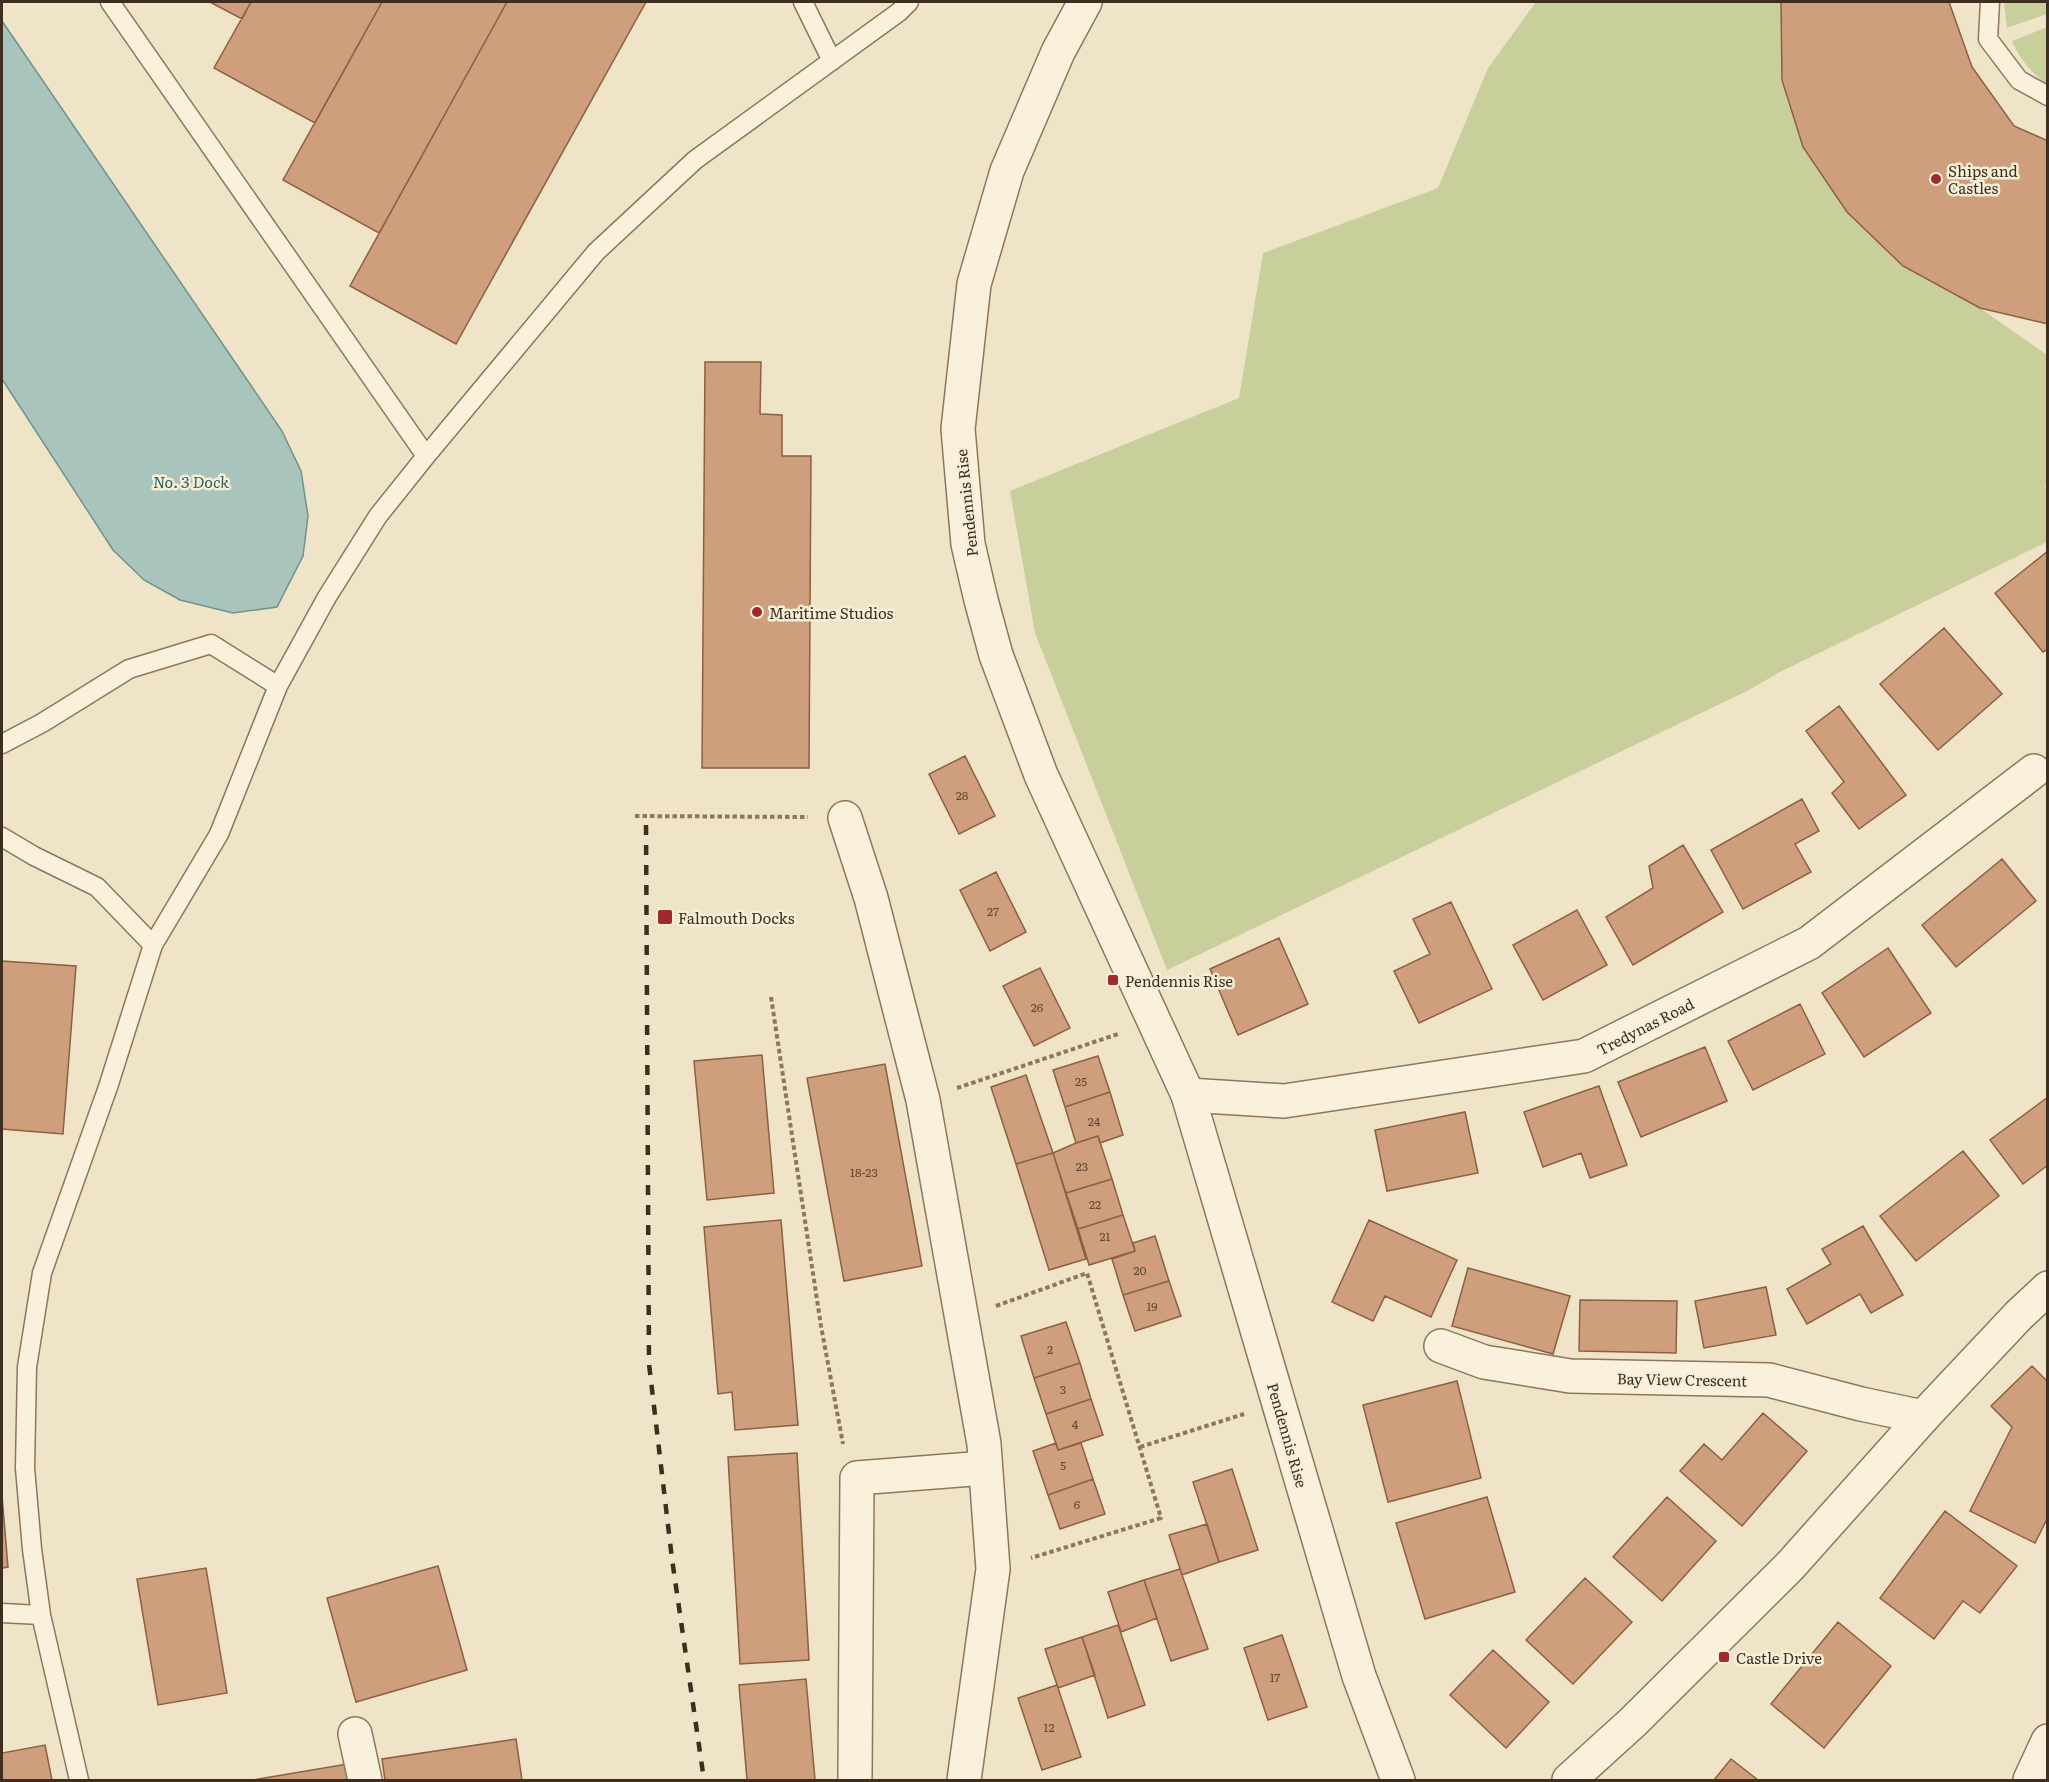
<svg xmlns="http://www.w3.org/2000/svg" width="2049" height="1782" font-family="Literata,serif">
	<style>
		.green { fill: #c9cf9b }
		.water { fill: #a9c4bc; stroke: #6f938a; stroke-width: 1.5 }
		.building { fill: #cf9f7d; stroke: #8d5f41; stroke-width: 1.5 }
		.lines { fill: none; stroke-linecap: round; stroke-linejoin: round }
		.service-casing { stroke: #8d765c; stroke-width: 21 }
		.minor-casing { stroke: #8d765c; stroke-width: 36 }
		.tertiary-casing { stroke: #8d765c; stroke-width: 36 }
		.path { stroke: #8d765c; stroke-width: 4; stroke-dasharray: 4.5 3; stroke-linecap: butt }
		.service { stroke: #faf1dc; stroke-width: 18 }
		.minor { stroke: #faf1dc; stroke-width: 33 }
		.tertiary { stroke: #faf1dc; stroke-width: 33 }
		.rail { stroke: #3d2e20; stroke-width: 4.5; stroke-dasharray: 10 10; stroke-linecap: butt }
		.poi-dot { fill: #9e2a2b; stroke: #f7eed8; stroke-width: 2 }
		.labels { text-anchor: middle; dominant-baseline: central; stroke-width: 5; stroke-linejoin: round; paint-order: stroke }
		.number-label { font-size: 12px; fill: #624a37 }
		.poi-label { font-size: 15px; fill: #3d2e20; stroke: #f7eed8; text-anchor: start }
		.street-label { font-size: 15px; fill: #3d2e20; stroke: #f7eed8 }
		.water-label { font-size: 16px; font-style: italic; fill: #2f5d5a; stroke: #f7eed8 }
	</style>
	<rect width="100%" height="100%" fill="#f0e4c8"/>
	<path class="green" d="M1536,2L1658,3L1660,2H1781L1782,80L1803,147L1847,212L1903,266L1980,308L2047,355L2048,475L2045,488L2047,492V542L1778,673L1749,690L1167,970L1035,633L1010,491L1239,398L1263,253L1438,188L1488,68Z
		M2004,2H2047V14L2007,28Z
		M2047,27V84C2031,73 2020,59 2012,41Z"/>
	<path class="water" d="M2,21L282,431L301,471L308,516L303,556L277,607L233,613L180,600L144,580L113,550L2,379Z"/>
	<path class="building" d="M210,2H251L242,19Z
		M251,2H382L315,123L214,68Z
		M382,2H507L379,233L283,180Z
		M507,2H646L456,344L350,286Z
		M1781,2H1949L1972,67L2014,126L2048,141V324L1980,308L1903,266L1847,212L1803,147L1782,80Z
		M705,362H761L760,414L782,415V456H811L809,768H702Z
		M2048,551V649L2043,652L1995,593Z
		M1944,628L2002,694L1938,750L1880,684Z
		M1839,706L1906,795L1859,829L1832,793L1844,782L1806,731Z
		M965,756L995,816L959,834L929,774Z
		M1802,799L1819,831L1795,844L1811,872L1743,909L1711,850Z
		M1683,845L1723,912L1633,965L1606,917L1653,888L1649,866Z
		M2002,859L2036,901L1956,967L1922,925Z
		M996,872L1026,932L990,951L960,890Z
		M1451,902L1492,989L1419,1023L1394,971L1430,954L1413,919Z
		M1577,910L1607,965L1543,1000L1513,945Z
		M1279,938L1308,1004L1238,1035L1210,969Z
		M1888,948L1931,1013L1864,1057L1822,993Z
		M2,961L76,966L63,1134L2,1129Z
		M1040,968L1070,1028L1034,1046L1003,986Z
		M1800,1004L1825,1054L1753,1090L1728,1041Z
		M1705,1047L1727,1101L1641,1137L1618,1082Z
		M762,1055L774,1193L707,1200L694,1061Z
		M1098,1056L1110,1092L1065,1107L1053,1070Z
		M885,1064L922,1266L844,1281L807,1078Z
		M1026,1075L1053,1153L1016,1164L991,1087Z
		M1599,1086L1627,1165L1590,1178L1581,1153L1543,1167L1524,1112Z
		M1110,1092L1123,1135L1100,1143L1098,1136L1076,1143L1065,1107Z
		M2048,1097V1165L2023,1184L1990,1140Z
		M1465,1112L1478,1173L1387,1191L1375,1130Z
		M1098,1136L1112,1179L1066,1193L1053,1153L1076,1143Z
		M1963,1151L1999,1196L1916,1261L1880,1216Z
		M1053,1153L1086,1259L1049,1270L1016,1164Z
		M1112,1179L1123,1215L1078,1229L1066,1193Z
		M1123,1215L1135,1251L1089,1265L1078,1229Z
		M781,1220L798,1425L735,1430L732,1392L718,1394L704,1227Z
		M1369,1220L1457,1260L1431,1317L1385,1296L1373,1321L1332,1302Z
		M1863,1226L1903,1295L1871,1313L1860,1294L1807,1324L1787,1289L1831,1264L1822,1249Z
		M1155,1236L1169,1281L1123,1295L1112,1259L1135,1251L1133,1243Z
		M1468,1268L1570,1296L1553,1354L1452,1326Z
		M1169,1281L1181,1316L1135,1331L1123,1295Z
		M1766,1287L1776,1335L1704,1348L1695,1301Z
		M1580,1300L1677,1301L1676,1353L1579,1351Z
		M1066,1322L1080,1363L1034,1378L1021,1336Z
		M1080,1363L1091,1399L1046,1414L1034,1378Z
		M2032,1366L2048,1382V1517L2035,1543L1970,1511L2012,1427L1991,1406Z
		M1457,1381L1481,1478L1388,1502L1363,1405Z
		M1091,1399L1103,1435L1058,1450L1046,1414Z
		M1763,1413L1807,1451L1742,1526L1680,1471L1704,1444L1722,1460Z
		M1056,1443L1058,1450L1081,1443L1093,1479L1048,1495L1033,1451Z
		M797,1453L809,1660L740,1664L728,1457Z
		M1232,1469L1258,1550L1219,1562L1193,1482Z
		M1093,1479L1105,1514L1060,1529L1048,1495Z
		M2,1496L8,1567L2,1568Z
		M1487,1497L1515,1592L1425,1619L1396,1523Z
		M1667,1497L1716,1541L1662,1601L1613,1557Z
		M1945,1511L2017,1566L1980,1613L1963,1601L1934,1639L1880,1598Z
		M1207,1524L1219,1562L1182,1575L1169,1535Z
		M438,1566L467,1670L356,1702L327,1598Z
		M206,1568L227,1693L158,1705L137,1579Z
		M1180,1569L1208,1649L1171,1661L1144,1580Z
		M1585,1578L1632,1622L1573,1684L1526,1640Z
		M1144,1580L1157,1618L1121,1632L1108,1592Z
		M1838,1622L1891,1666L1824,1748L1771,1704Z
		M1118,1625L1145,1705L1108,1718L1082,1637Z
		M1282,1635L1307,1707L1268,1720L1244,1648Z
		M1082,1637L1095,1675L1058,1688L1045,1649Z
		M1493,1650L1549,1702L1506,1748L1450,1695Z
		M806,1679L815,1780H747L739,1685Z
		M1057,1685L1081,1757L1042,1770L1018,1698Z
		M516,1739L522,1780H385L382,1759Z
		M45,1745L52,1780H2V1753Z
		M1731,1759L1758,1780H1714Z
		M347,1764L350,1780H253Z"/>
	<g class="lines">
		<defs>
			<path id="service" d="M110,2L426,456
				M803,2L832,61
				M1990,2L1988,39L2019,80L2048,96
				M2,744L42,723L129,669L211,644L278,686
				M2,837L34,856L97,887L153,945
				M2,1613L41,1615
				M79,1780L41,1615L32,1549L25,1468L27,1367L42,1273L108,1087L153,945L219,834L278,686L327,597L378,516L426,456L596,252L695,160L899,12L909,2"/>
			<path id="minor" d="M845,818L871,898L923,1100L984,1444L993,1569L964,1780
				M1188,1095L1284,1101L1584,1056L1809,943L2034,771
				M1441,1346L1484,1362L1570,1376L1769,1380L1861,1404L1923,1417
				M355,1734L365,1780
				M855,1777L857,1478L985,1468"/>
			<path id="tertiary" d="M1085,2L1058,52L1007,171L974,284L958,429L968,544L981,600L996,655L1041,775L1188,1095L1359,1676L1398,1780
				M1569,1780L1633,1722L1790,1566L1923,1417L2019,1315L2048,1288
				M2030,1780L2048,1741"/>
		</defs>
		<use href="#service" class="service-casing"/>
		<use href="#minor" class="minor-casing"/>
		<use href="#tertiary" class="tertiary-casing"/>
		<path class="path" d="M635,816L808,817
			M771,997L821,1326L843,1444
			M957,1088L1118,1034
			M996,1306L1087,1273L1161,1518L1031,1558
			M1140,1447L1244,1414"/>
		<use href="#service" class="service"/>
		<use href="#minor" class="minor"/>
		<use href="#tertiary" class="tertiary"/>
		<path class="rail" d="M646,825L649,1364L672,1559L704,1780"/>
	</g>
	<g class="poi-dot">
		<circle cx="1936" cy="179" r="6"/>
		<circle cx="757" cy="612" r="6"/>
		<rect x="657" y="909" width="16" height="16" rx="3"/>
		<rect x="1107" y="974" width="12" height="12" rx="3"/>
		<rect x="1718" y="1651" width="12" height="12" rx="3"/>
	</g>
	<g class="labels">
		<g class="number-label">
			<text x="962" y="795">28</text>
			<text x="993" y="911">27</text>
			<text x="1037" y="1007">26</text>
			<text x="1081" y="1081">25</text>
			<text x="1094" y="1121">24</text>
			<text x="1082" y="1166">23</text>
			<text x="864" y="1172">18-23</text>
			<text x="1095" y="1204">22</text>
			<text x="1105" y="1236">21</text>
			<text x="1140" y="1270">20</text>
			<text x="1152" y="1306">19</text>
			<text x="1050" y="1349">2</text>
			<text x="1063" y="1389">3</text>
			<text x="1075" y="1424">4</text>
			<text x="1063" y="1465">5</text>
			<text x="1077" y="1504">6</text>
			<text x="1275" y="1677">17</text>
			<text x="1049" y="1727">12</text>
		</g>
		<g class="poi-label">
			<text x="1948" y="170">Ships and<tspan x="1948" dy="17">Castles</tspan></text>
			<text x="769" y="612">Maritime Studios</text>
			<text x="678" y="917">Falmouth Docks</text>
			<text x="1125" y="980">Pendennis Rise</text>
			<text x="1736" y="1657">Castle Drive</text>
		</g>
		<g class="street-label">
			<text transform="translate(966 503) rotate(-96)">Pendennis Rise</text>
			<text transform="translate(1645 1026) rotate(-27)">Tredynas Road</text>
			<text transform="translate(1682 1379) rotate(1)">Bay View Crescent</text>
			<text transform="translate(1288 1435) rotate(74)">Pendennis Rise</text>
		</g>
		<g class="water-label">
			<text x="191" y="481">No. 3 Dock</text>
		</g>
	</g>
	<rect width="2049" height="1782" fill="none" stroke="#3d2e20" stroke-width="6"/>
</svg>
